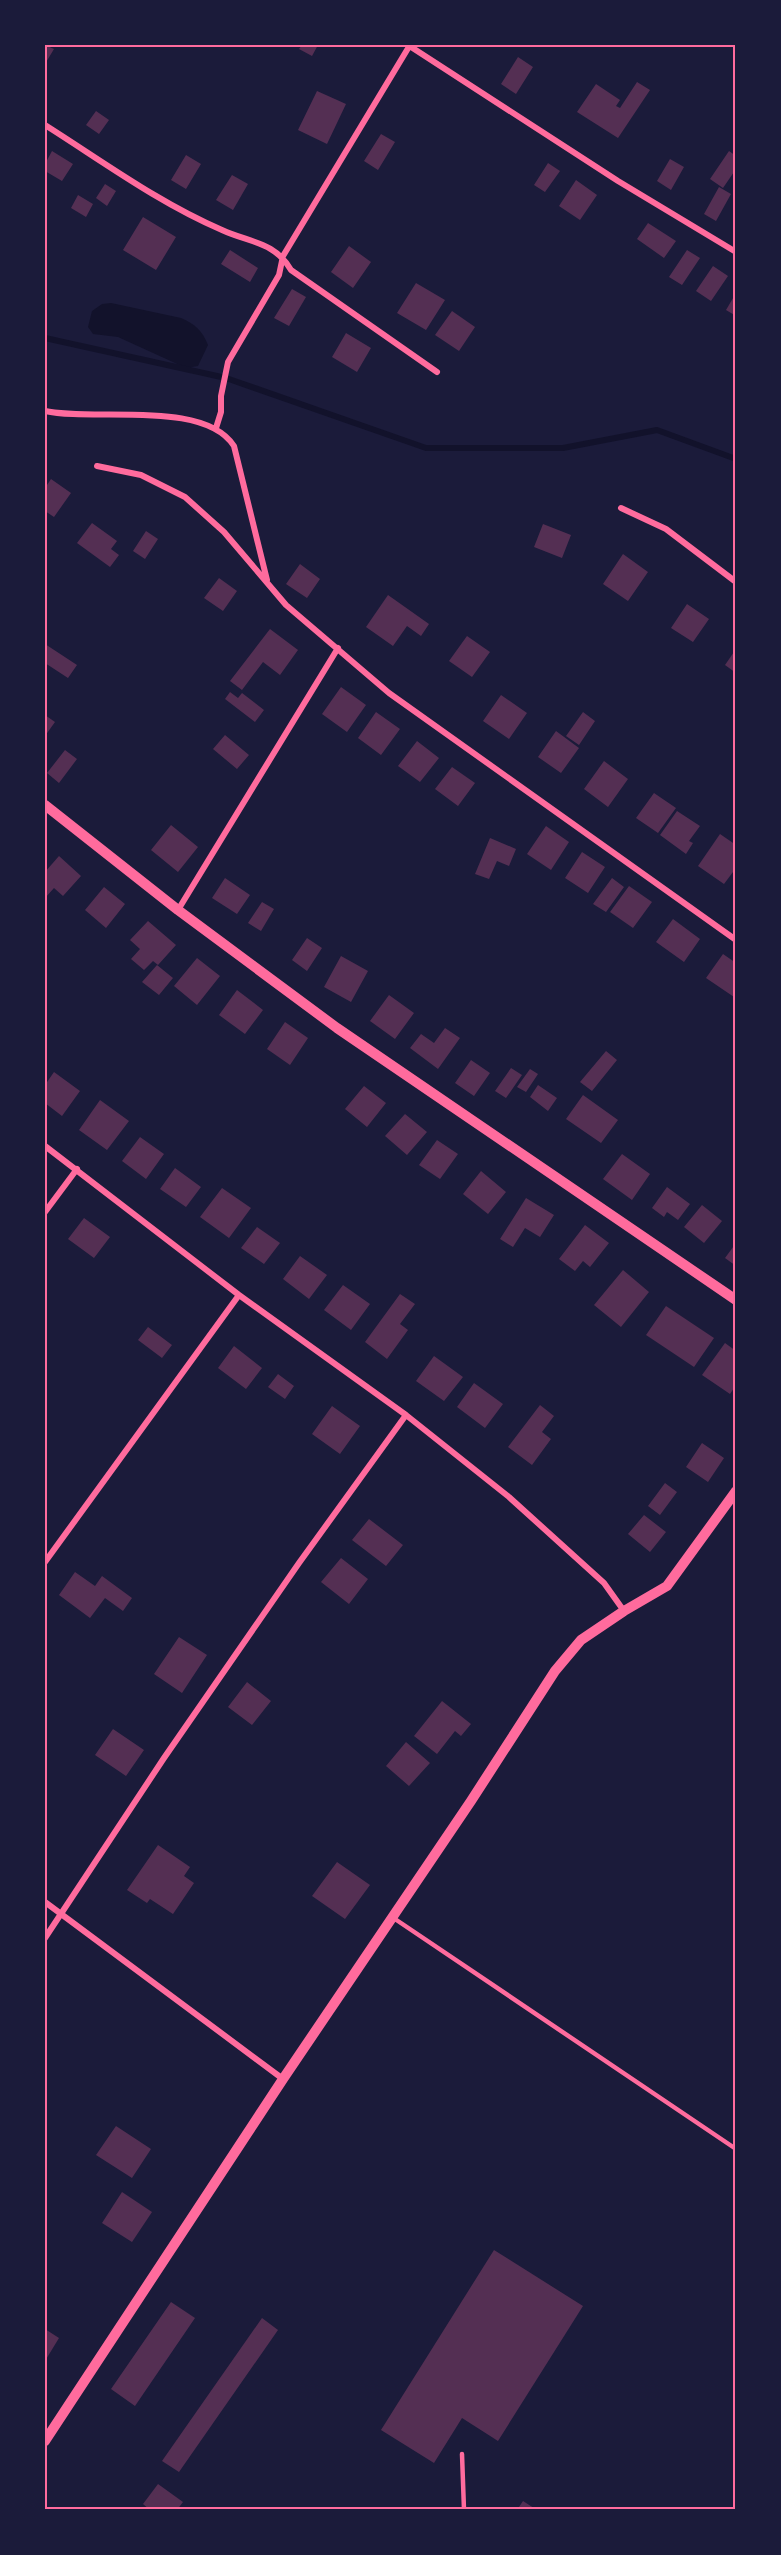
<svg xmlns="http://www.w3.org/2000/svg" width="781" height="2555" font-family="Inter,sans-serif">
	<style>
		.water { fill: #12122b }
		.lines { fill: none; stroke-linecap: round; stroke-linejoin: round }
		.stream { stroke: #12122b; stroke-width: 6 }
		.building { fill: #542f53 }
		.service { stroke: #ff6b9d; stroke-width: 4.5 }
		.minor { stroke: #ff6b9d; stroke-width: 6 }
		.tertiary { stroke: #ff6b9d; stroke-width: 10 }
		.neatline { fill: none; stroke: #ff6b9d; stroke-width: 2 }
	</style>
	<rect width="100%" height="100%" fill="#1b1b3a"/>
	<path class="water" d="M111,303L181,318C195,324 202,330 208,345L198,366L186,368L118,337L93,334L88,327L92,311L102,304Z"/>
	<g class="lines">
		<path class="stream" d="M45,338L226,378L426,448H563L657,430L736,459"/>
	</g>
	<path class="building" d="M45,45L54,49L45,64Z
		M302,45H318L312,56L299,49Z
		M518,57L533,67L516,94L501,84Z
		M637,82L650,90L618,138L577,112L596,84L620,100L616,106L620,108Z
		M317,91L346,104L327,144L298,130Z
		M96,111L109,120L99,134L86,125Z
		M381,134L395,142L378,170L364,161Z
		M52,151L73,164L62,181L45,171V164Z
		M729,151L736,156V169L723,188L710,179Z
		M186,155L201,164L186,189L171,180Z
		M670,159L684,167L671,190L657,181Z
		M548,163L560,171L545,192L534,185Z
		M232,175L248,184L233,210L216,200Z
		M576,180L597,195L580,220L559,206Z
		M105,184L116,191L107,206L96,198Z
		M719,187L731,194L716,221L704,214Z
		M78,195L93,204L86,217L71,208Z
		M143,217L176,237L156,270L123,250Z
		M648,223L676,241L664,258L637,239Z
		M349,246L371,262L353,288L331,272Z
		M230,250L258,268L250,282L221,264Z
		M687,250L700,258L682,285L669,277Z
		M713,266L728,276L711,301L696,291Z
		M416,283L445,300L426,330L397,313Z
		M292,289L306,297L289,326L274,318Z
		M736,293V316L726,310Z
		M452,311L475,327L459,351L435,335Z
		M346,333L371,348L357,372L332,357Z
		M51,479L71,493L54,517L45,511V488Z
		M92,523L117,541L111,549L119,555L110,567L77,543Z
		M543,524L571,535L562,558L534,547Z
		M146,531L158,539L145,559L133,551Z
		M623,554L648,572L628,601L603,584Z
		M300,564L320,579L307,598L286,584Z
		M219,578L237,591L223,611L204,598Z
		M388,595L429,624L421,636L407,626L393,646L366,627Z
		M687,604L709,619L693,642L671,628Z
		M270,629L298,650L280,675L263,662L242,690L230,681Z
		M467,636L490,652L472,677L449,661Z
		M45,644L77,665L68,678L45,663Z
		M736,649V673L725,665Z
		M341,687L366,705L347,732L322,714Z
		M230,692L238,698L242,693L264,710L255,722L225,699Z
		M501,695L527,713L509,739L483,721Z
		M376,712L400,729L381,755L358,738Z
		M583,712L595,721L579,745L566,736Z
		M45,715L55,722L45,736Z
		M556,731L579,748L561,773L538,757Z
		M225,735L249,755L237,769L213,749Z
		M417,741L439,758L420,782L398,766Z
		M65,750L77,759L59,783L47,773Z
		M604,761L628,779L608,807L584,789Z
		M452,767L475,783L458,806L435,789Z
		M654,793L676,808L658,833L636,818Z
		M677,811L700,826L689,841L693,843L686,854L660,835Z
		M171,825L198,847L178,872L151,850Z
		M546,826L569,842L551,870L527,854Z
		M720,834L736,845V868L724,884L698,866Z
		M490,838L516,849L509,866L497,861L489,879L475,874Z
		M582,852L605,867L588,893L565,878Z
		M59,856L81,876L63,896L54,888L45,898V872Z
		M225,878L250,895L237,914L212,898Z
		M612,878L624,887L606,912L593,904Z
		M629,886L652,902L633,928L610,912Z
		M104,887L125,904L106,928L85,910Z
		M262,902L274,909L261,931L248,923Z
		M673,919L700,939L684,962L656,942Z
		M148,921L176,945L158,965L153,961L144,970L131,959L140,949L130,940Z
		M307,938L322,948L307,971L292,960Z
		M723,954L736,963V994L734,997L706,978Z
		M341,956L368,971L351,1002L324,987Z
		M197,958L220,976L197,1005L174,986Z
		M157,965L173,978L159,995L142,982Z
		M237,990L263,1010L245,1034L219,1015Z
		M389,995L414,1013L395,1039L370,1021Z
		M285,1022L308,1038L290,1065L267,1049Z
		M445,1028L460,1038L438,1069L410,1048L421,1034L434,1043Z
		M606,1051L617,1060L592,1091L580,1082Z
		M471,1060L490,1073L474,1096L455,1083Z
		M511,1068L522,1075L506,1098L495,1091Z
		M530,1069L538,1074L526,1092L517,1087Z
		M54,1072L80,1091L62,1116L45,1103V1085Z
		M538,1085L557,1098L548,1111L530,1097Z
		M364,1086L386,1103L367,1127L345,1109Z
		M583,1095L618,1120L601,1143L566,1119Z
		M100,1100L129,1121L107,1150L79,1130Z
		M405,1114L427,1132L407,1155L385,1136Z
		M140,1137L164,1154L146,1179L122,1161Z
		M437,1140L458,1154L440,1179L419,1165Z
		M622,1154L650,1174L632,1200L603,1179Z
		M175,1168L201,1187L186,1207L160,1189Z
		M481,1171L506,1192L488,1214L463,1194Z
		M667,1187L690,1204L678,1220L667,1212L664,1217L652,1208Z
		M222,1188L251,1208L229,1238L200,1217Z
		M526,1198L554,1215L540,1237L525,1228L513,1247L500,1239Z
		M702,1205L722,1221L704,1243L684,1227Z
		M84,1218L110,1237L94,1258L68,1239Z
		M585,1225L609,1243L590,1267L583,1261L575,1271L559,1259Z
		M257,1227L280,1243L264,1264L241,1248Z
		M736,1243V1266L725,1258Z
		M300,1256L327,1275L309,1299L283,1279Z
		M623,1270L649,1292L621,1327L594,1305Z
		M343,1285L370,1304L351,1330L324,1310Z
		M400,1294L415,1304L400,1324L408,1330L387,1359L365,1342Z
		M666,1306L714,1338L694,1367L646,1335Z
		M148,1327L172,1345L162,1358L138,1340Z
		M725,1343L736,1351V1385L730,1394L702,1375Z
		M234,1346L262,1368L246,1389L218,1368Z
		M434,1356L463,1377L444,1401L416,1381Z
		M278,1374L294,1386L285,1399L268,1387Z
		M474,1383L503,1404L485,1428L457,1407Z
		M540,1405L554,1416L542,1432L551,1439L532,1465L508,1447Z
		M332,1406L360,1426L340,1454L312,1434Z
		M702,1443L724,1458L708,1482L686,1467Z
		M665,1483L677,1492L660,1515L648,1506Z
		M644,1515L666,1532L650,1552L628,1534Z
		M369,1519L403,1545L386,1566L352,1540Z
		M341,1558L368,1579L349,1604L321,1582Z
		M75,1572L95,1586L102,1576L132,1598L123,1611L105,1598L90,1618L59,1595Z
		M179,1637L207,1655L182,1693L154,1674Z
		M247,1682L271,1701L252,1725L228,1707Z
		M442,1701L471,1724L461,1736L455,1731L437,1754L414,1736Z
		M113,1729L144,1750L126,1776L95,1755Z
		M406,1742L430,1763L409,1786L386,1766Z
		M158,1845L190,1867L184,1876L194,1883L173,1914L150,1899L147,1903L127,1890Z
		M337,1862L370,1885L345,1919L312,1896Z
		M116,2126L151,2149L132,2178L96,2155Z
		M122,2192L152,2212L132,2242L102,2223Z
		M494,2250L583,2306L498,2441L462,2418L434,2463L381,2430Z
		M171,2302L195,2318L135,2406L111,2389Z
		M262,2318L278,2330L179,2472L162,2461Z
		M45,2329L59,2338L45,2361Z
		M158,2484L183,2502L177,2510H150L143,2504Z
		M523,2501L537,2510H517Z"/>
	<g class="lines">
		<path class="service" d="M392,1917L736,2149
			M462,2454L464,2510"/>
		<path class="minor" d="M408,45L618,181L736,252
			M45,125C102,161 159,203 222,230C250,243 274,241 291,270L437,372
			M45,411C93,422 204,399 234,446L267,580
			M216,428L221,412V396L228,362L279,275L283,256L410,45
			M97,466L141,475L185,497L224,532L286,605L389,693L736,940
			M621,508L666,529L736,582
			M178,910L338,648
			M45,1146L239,1295L406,1415L509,1497L604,1583L624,1611
			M45,1212L77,1169
			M45,1562L239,1295
			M45,1902L283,2079
			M45,1938L164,1758L299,1563L406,1415"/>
		<path class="tertiary" d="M45,805L178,910L337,1028L736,1300
			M45,2441L283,2079L471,1801L555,1671L581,1640L624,1611L667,1586L736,1491"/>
	</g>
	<rect width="781" height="2555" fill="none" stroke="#1b1b3a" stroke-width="93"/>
	<rect x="46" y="46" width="688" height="2462" class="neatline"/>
</svg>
